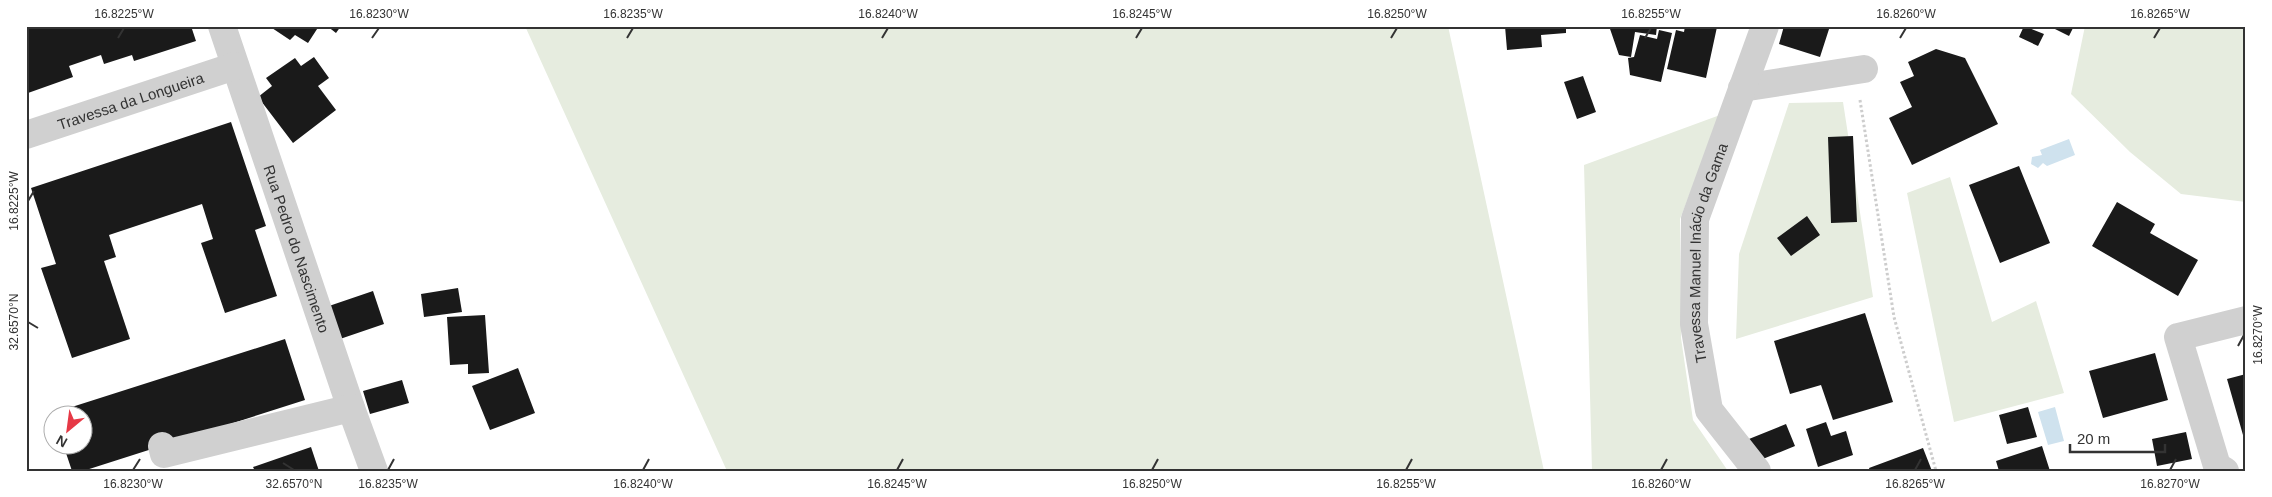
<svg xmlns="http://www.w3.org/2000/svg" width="2272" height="497" font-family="Helvetica,sans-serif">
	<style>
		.green { fill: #e6ecdf }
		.water { fill: #cfe2ee }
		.building { fill: #1a1a1a }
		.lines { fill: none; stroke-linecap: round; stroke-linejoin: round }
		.path { stroke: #cdcdcd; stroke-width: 3; stroke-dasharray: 2.5 2.5; stroke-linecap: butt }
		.minor { stroke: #d0d0d0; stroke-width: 28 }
		.ticks { fill: none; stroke: #333; stroke-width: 2 }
		.labels { text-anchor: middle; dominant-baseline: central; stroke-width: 5; stroke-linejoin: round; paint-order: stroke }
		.street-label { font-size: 15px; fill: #333; stroke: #fff }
		.neatline { fill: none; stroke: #333; stroke-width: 2 }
		.ticks-label { font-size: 12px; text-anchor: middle; fill: #333 }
	</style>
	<rect width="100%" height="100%" fill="#fff"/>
	<path class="green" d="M525,26H1448L1544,471H727Z
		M2085,26H2246V202L2181,194L2130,152L2071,94Z
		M1843,102L1873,297L1736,339L1739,254L1789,103Z
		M1720,115L1680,219L1681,338L1693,420L1728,471H1592L1584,165Z
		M1950,177L1992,322L2036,301L2064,393L1954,422L1907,193Z"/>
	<path class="water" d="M2069,139L2075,155L2047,166L2043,163L2038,168L2031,164L2032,157L2042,155L2040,150Z
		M2055,407L2064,441L2048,445L2038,412Z"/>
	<path class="building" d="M26,26H191L196,41L134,61L132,55L104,64L101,55L69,66L73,77L28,93L26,87Z
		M269,26H319L308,43L295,35L290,40Z
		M327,26H341L336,33Z
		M1505,26H1566V33L1541,35L1542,47L1507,50Z
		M1609,26H1657L1656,35L1635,32L1631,57L1619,55Z
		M1685,26L1717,27L1706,78L1667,69L1676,30L1684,32Z
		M1784,26H1830L1820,57L1779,44Z
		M2024,26L2044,34L2038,46L2019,37Z
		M2049,26H2074L2069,36Z
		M1659,30L1672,33L1661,82L1630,75L1628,58L1634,57L1640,35L1657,39Z
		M1936,49L1965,58L1998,124L1912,165L1889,118L1912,107L1900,82L1914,76L1908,62Z
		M314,57L329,78L318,86L336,110L293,143L258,97L272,86L266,78L295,58L301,66Z
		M1583,76L1596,112L1577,119L1564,82Z
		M231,122L266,226L255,230L277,296L225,313L201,243L213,239L202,204L109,235L116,257L104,261L130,339L72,358L41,268L56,264L31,188Z
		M1853,136L1857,222L1831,223L1828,137Z
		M2019,166L2050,243L2000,263L1969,185Z
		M2117,202L2155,224L2150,233L2198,260L2178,296L2092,246Z
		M1807,216L1820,235L1791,256L1777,238Z
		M458,288L462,312L424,317L421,294Z
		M373,291L384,324L340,339L329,306Z
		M1865,313L1893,402L1833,420L1821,385L1790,394L1774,341Z
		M485,315L489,373L468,374V364L450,365L447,317Z
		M285,339L305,400L83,471H72L63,444H82V414H54L53,413Z
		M2155,353L2168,400L2103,418L2089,371Z
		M518,368L535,413L490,430L472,386Z
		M2246,374V442H2245L2227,379Z
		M402,380L409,403L370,414L363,391Z
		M2028,407L2037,437L2007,444L1999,415Z
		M1826,422L1831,436L1846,431L1853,455L1818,467L1806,429Z
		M1786,424L1795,446L1753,463L1744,441Z
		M2186,432L2192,459L2157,466L2152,439Z
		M2042,446L2050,471H1999L1996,461Z
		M311,447L319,471H255L253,467Z
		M1923,448L1932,471H1870L1869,468Z"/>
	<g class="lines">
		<path class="path" d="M1860,100L1894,317L1936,471"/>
		<g class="minor">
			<path id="s1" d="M222,26L351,408L374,471"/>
			<path d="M1742,88L1864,69"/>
			<path id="s2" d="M26,135L235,66"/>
			<path d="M162,446L164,454L351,408"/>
			<path id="s3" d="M1757,471L1709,410L1694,324L1695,219L1765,26"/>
			<path d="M2225,471L2217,466L2178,337L2246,320"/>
		</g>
	</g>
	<path class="ticks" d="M118,38L124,28M372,38L379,28M627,38L633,28M882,38L888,28M1136,38L1142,28M1391,38L1397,28M1645,38L1651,28M1900,38L1906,28M2154,38L2160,28M28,201L34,191M28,322L38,328M2238,346L2244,335M283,463L294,470M133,470L140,459M388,470L394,459M643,470L649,459M897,470L903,459M1152,470L1158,459M1406,470L1412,459M1661,470L1667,459M1915,470L1921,459M2170,470L2176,459"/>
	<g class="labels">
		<g class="street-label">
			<text stroke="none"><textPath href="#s2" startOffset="110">Travessa da Longueira</textPath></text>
			<text stroke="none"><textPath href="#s1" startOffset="235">Rua Pedro do Nascimento</textPath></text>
			<text stroke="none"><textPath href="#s3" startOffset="238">Travessa Manuel Inácio da Gama</textPath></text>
		</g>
	</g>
	<rect width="2272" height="497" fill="none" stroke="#ffffff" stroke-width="55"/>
	<g transform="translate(68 430) rotate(209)"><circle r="24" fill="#ffffff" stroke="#adadad"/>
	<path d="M0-4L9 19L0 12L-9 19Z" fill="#e63946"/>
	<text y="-8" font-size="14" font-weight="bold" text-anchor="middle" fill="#333333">N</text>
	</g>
	<path d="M2070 444v8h95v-8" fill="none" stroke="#333333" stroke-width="2.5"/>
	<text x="2077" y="444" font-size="15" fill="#333333" stroke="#ffffff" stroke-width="4" paint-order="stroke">20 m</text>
	<rect x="28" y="28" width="2216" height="442" class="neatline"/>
	<g class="ticks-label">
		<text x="124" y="18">16.8225°W</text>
		<text x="379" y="18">16.8230°W</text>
		<text x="633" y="18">16.8235°W</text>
		<text x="888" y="18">16.8240°W</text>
		<text x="1142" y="18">16.8245°W</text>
		<text x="1397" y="18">16.8250°W</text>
		<text x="1651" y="18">16.8255°W</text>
		<text x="1906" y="18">16.8260°W</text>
		<text x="2160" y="18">16.8265°W</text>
		<text transform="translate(14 201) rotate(-90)" y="4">16.8225°W</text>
		<text transform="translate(14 322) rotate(-90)" y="4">32.6570°N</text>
		<text transform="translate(2258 335) rotate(-90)" y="4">16.8270°W</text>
		<text x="133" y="488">16.8230°W</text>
		<text x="294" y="488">32.6570°N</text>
		<text x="388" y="488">16.8235°W</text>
		<text x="643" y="488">16.8240°W</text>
		<text x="897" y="488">16.8245°W</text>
		<text x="1152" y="488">16.8250°W</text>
		<text x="1406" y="488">16.8255°W</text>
		<text x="1661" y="488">16.8260°W</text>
		<text x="1915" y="488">16.8265°W</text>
		<text x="2170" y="488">16.8270°W</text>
	</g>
</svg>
